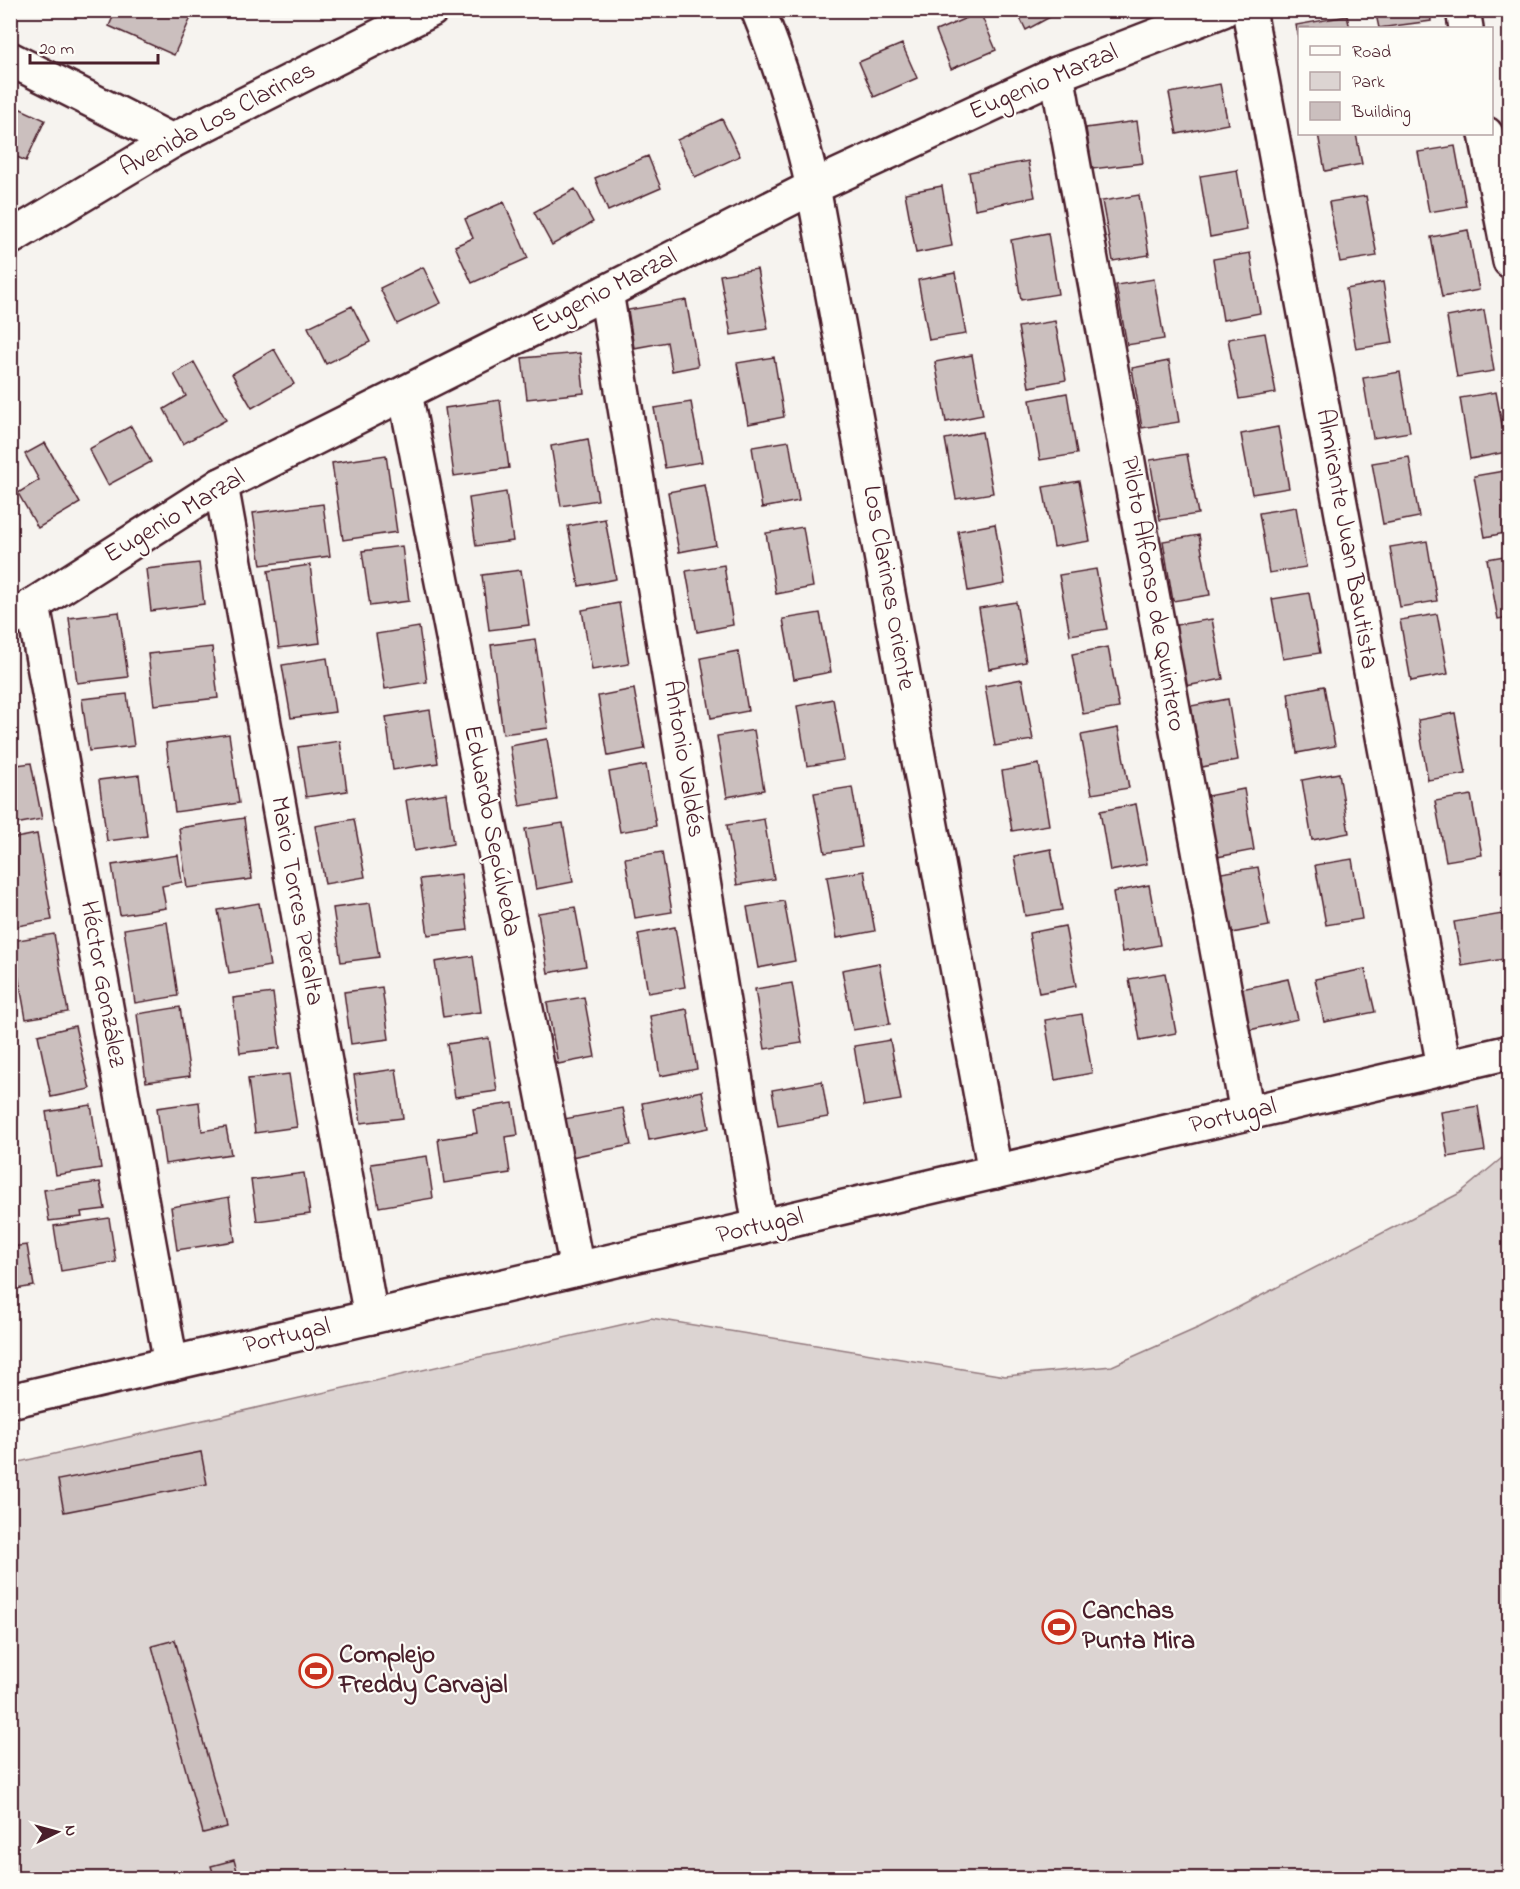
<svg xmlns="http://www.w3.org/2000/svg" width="1520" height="1889" font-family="'Indie Flower',sans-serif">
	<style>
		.green { fill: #dcd4d2; stroke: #937a7e; stroke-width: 1.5 }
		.building { fill: #cbbfbe; stroke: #4a1f2b; stroke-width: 1.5 }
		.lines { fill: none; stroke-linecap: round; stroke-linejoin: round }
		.minor-casing { stroke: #4a1f2b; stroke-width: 38 }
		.tertiary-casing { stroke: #4a1f2b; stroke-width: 38 }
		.secondary-casing { stroke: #4a1f2b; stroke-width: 38 }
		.minor { stroke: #fdfcf7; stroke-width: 33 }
		.tertiary { stroke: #fdfcf7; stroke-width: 33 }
		.secondary { stroke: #fdfcf7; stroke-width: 33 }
		.labels { text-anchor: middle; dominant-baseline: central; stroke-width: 4.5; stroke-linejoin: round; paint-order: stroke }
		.street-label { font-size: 26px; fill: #4a1f2b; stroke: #fdfcf7 }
		.poi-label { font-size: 26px; font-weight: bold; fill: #4a1f2b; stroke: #fdfcf7; text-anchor: start }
	</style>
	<rect width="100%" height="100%" fill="#f6f3ef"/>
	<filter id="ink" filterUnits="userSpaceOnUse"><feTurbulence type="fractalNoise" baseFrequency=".0167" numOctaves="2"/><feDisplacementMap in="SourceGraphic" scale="12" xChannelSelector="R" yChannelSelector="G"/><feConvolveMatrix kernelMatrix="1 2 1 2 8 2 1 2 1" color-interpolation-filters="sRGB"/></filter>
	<g filter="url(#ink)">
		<path class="green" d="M1509,1152V1878H11L10,1464L651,1318L1005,1376L1112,1366L1200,1327L1460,1193Z"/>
		<path class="building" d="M116,10H189L193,13L174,55L109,26Z
			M1016,10H1063L1026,30Z
			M1375,10H1430L1431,21L1379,28Z
			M980,12L996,50L951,69L936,31Z
			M1347,16L1350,28H1300V42L1296,25Z
			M902,44L917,78L874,97L859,62Z
			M1220,84L1228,124L1177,134L1169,93Z
			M10,104L45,120L26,161L10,154Z
			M722,119L740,156L695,177L677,140Z
			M1137,121L1143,163L1092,169L1086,128Z
			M1318,134H1356L1362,164L1325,171Z
			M1455,146L1466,206L1429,212L1418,152Z
			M648,156L661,188L608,211L595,178Z
			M1028,161L1035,197L975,209L969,172Z
			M1237,170L1247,230L1210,237L1200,176Z
			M942,186L952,246L916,253L905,193Z
			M575,189L593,222L552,245L534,212Z
			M1139,195L1149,255L1113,261L1102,201Z
			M1366,196L1377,256L1340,262L1329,202Z
			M504,202L528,258L472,283L455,246L473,238L465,219Z
			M1468,230L1479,290L1442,297L1431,237Z
			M1048,233L1058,294L1021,300L1011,240Z
			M1250,253L1260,313L1223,320L1213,259Z
			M423,267L441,303L397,324L380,288Z
			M757,269L768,329L731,335L720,275Z
			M955,273L966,334L929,340L918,280Z
			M1154,279L1164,339L1127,345L1116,285Z
			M1383,282L1393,343L1356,349L1346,289Z
			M686,300L698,366L672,371L667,342L634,348L628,310Z
			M352,306L370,342L326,364L308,327Z
			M1484,310L1494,371L1457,377L1447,317Z
			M1055,321L1066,380L1029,387L1018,327Z
			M1265,333L1276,393L1239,399L1228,339Z
			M274,349L294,384L252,408L232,374Z
			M580,353L584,393L527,399L522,358Z
			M972,355L983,415L946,422L935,362Z
			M774,357L784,417L748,424L737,363Z
			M1169,361L1179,422L1142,428L1132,368Z
			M194,362L226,420L183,444L164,409L186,396L174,374Z
			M1400,372L1410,432L1373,438L1363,378Z
			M1496,392L1507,452L1470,459L1460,398Z
			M1067,393L1077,454L1040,460L1030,400Z
			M500,400L509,468L454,476L445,408Z
			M691,402L702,462L665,468L654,408Z
			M131,426L151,462L108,485L89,449Z
			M1278,427L1289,488L1252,494L1241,434Z
			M982,432L993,493L956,499L945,439Z
			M588,439L598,500L561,506L551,446Z
			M789,441L799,501L762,508L752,447Z
			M45,443L80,503L38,528L18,493L39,480L25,454Z
			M1187,454L1198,514L1160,520L1150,460Z
			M386,455L397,532L343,540L332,463Z
			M1409,457L1419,517L1383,524L1372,463Z
			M1510,470V532L1485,537L1474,476Z
			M1079,481L1090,541L1054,547L1043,487Z
			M705,485L716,545L679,552L668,492Z
			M506,492L513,541L476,546L469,498Z
			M323,504L330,556L261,565L253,513Z
			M1296,507L1306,567L1269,573L1259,513Z
			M605,519L616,579L579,586L568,526Z
			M995,524L1005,584L968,591L958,531Z
			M803,527L813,587L776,594L766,533Z
			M1199,535L1210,595L1173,601L1163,541Z
			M1427,541L1437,601L1400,607L1390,547Z
			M402,546L409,601L370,606L362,551Z
			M1510,555V617L1498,619L1487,559Z
			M199,563L204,604L151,611L146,569Z
			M310,565L320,643L279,648L268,571Z
			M724,565L733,625L697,632L686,571Z
			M1096,569L1107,629L1070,635L1059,575Z
			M521,570L529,625L489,630L482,575Z
			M1309,593L1320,653L1283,659L1272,599Z
			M1016,602L1026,662L989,669L979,608Z
			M619,603L629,664L592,670L582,610Z
			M119,612L128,677L77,683L69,618Z
			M820,613L831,672L794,679L783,619Z
			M1437,614L1448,674L1411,681L1400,620Z
			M1212,619L1223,679L1186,686L1176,625Z
			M419,627L427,682L385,689L376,634Z
			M535,639L548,728L503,734L491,645Z
			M1510,642V679L1503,643Z
			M212,647L218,698L154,705L148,654Z
			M1108,647L1119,708L1083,714L1072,654Z
			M738,651L748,711L711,718L701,658Z
			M327,658L335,712L291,718L282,665Z
			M1022,679L1033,740L995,746L985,686Z
			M1324,686L1335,746L1297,753L1288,693Z
			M634,689L645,749L608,756L598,696Z
			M127,694L134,746L89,751L82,699Z
			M833,699L844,760L807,766L797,706Z
			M1228,699L1238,760L1202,767L1191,706Z
			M430,710L438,763L393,770L386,717Z
			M1455,713L1466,774L1428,780L1418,720Z
			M1118,728L1129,788L1092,794L1081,735Z
			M754,730L764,790L727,797L717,736Z
			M229,734L239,803L175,812L166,743Z
			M547,739L557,800L520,806L510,746Z
			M340,741L347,791L306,797L298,747Z
			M31,763L42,819L10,825V766Z
			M1039,764L1049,825L1012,831L1002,771Z
			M646,765L656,826L620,832L609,772Z
			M1339,773L1349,833L1312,840L1302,780Z
			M139,775L147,836L107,841L99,780Z
			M852,787L862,847L825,853L814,793Z
			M1244,789L1254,850L1217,857L1207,796Z
			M446,793L453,844L414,851L406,800Z
			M1471,795L1482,855L1446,861L1435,801Z
			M1136,804L1147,864L1110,871L1100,811Z
			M244,818L252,879L187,888L179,828Z
			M354,819L365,877L325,884L315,826Z
			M764,819L774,879L737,885L727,825Z
			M563,823L573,882L536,889L525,829Z
			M37,834L52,920L12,927L10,917V839Z
			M1051,849L1062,910L1025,916L1014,856Z
			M662,852L672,912L635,918L625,858Z
			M178,855L182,882L162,886L166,908L120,915L112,865Z
			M1352,859L1362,919L1326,925L1315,865Z
			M1258,867L1269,926L1232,933L1221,873Z
			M864,871L875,931L837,938L827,877Z
			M461,874L468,930L428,935L420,879Z
			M1149,885L1160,945L1122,952L1113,892Z
			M784,901L795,961L758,968L747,907Z
			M259,903L270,966L229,973L218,910Z
			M370,903L379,957L341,962L333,908Z
			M575,907L586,966L548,973L538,913Z
			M1502,914L1510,958L1462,966L1454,922Z
			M167,922L178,996L135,1003L124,929Z
			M1065,926L1076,986L1039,993L1029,933Z
			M675,927L685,987L648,993L638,934Z
			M54,934L68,1012L26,1019L12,941Z
			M473,956L481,1012L443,1017L435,962Z
			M879,963L890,1024L853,1030L842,970Z
			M1365,969L1375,1012L1324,1022L1315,979Z
			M1165,973L1176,1033L1140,1040L1129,979Z
			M1288,979L1298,1019L1245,1031L1237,990Z
			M792,983L802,1043L765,1049L755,989Z
			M382,987L389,1039L351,1044L344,992Z
			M273,993L280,1048L240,1053L233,998Z
			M584,997L595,1057L558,1064L547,1003Z
			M180,1007L190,1076L146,1082L137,1014Z
			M687,1009L697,1069L660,1076L650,1016Z
			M1082,1014L1092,1073L1055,1080L1045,1020Z
			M75,1026L90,1089L51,1097L38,1035Z
			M489,1038L497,1091L455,1097L447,1044Z
			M890,1040L901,1100L864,1106L854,1046Z
			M396,1069L403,1118L361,1123L354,1075Z
			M289,1074L297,1127L255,1133L248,1079Z
			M822,1081L828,1117L778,1126L772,1090Z
			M702,1091L709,1128L649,1140L642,1103Z
			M199,1102L202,1131L226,1127L231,1154L165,1164L157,1108Z
			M513,1103L518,1135L505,1137L510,1173L444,1183L438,1139L477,1133L473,1109Z
			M91,1105L101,1168L56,1175L46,1112Z
			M1478,1106L1485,1151L1448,1157L1441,1112Z
			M623,1108L631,1145L571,1157L564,1119Z
			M427,1156L433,1198L379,1207L371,1164Z
			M304,1173L310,1214L257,1221L251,1180Z
			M100,1182L105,1209L81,1212L82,1217L49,1221L44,1190Z
			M229,1197L235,1241L177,1250L171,1207Z
			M109,1218L116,1262L61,1271L54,1226Z
			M27,1245L34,1286L10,1290V1247Z
			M201,1452L207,1484L64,1512L58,1480Z
			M175,1640L227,1827L203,1833L152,1646Z
			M234,1860L239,1878H215L211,1866Z"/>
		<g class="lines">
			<defs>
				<path id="minor" d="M1249,10L1444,1067
					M1463,10L1466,28
					M10,59L172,141
					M1057,74L1247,1113
					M1486,134L1510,261
					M606,292L760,1227
					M405,393L577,1269
					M221,485L371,1317
					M33,605L171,1364"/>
				<path id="tertiary" d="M758,10C782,68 799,127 813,187L995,1172"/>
				<path id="secondary" d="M10,238L172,141L431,10
					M10,620L221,485L606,292L813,187L1057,74L1223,10
					M10,1401L1510,1052"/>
			</defs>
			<use href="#minor" class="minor-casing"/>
			<use href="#tertiary" class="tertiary-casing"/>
			<use href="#secondary" class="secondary-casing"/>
			<use href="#minor" class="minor"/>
			<use href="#tertiary" class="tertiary"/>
			<use href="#secondary" class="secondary"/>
		</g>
	</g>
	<defs>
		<symbol id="stadium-ring" viewBox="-11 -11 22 22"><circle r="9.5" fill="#fdfcf7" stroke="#c8321e" stroke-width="1.5"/><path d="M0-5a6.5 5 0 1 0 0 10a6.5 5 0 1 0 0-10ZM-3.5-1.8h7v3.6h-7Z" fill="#c8321e"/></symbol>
	</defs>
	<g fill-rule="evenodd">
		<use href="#stadium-ring" x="1040" y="1608" width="38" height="38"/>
		<use href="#stadium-ring" x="297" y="1652" width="38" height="38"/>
	</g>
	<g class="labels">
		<g class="street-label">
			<text transform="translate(1044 83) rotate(-23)">Eugenio Marzal</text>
			<text transform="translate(218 120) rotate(-28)">Avenida Los Clarines</text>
			<text transform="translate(605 292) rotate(-27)">Eugenio Marzal</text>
			<text transform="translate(175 517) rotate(-31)">Eugenio Marzal</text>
			<text transform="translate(1346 539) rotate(80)">Almirante Juan Bautista</text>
			<text transform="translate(888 588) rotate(80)">Los Clarines Oriente</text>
			<text transform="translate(1152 594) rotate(80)">Piloto Alfonso de Quintero</text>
			<text transform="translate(683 759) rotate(81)">Antonio Valdés</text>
			<text transform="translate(491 831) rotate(79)">Eduardo Sepúlveda</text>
			<text transform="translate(296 901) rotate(80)">Mario Torres Peralta</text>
			<text transform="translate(102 984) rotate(80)">Héctor González</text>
			<text transform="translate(1233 1117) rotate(-13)">Portugal</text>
			<text transform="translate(760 1227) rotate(-13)">Portugal</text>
			<text transform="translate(287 1337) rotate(-13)">Portugal</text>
		</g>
		<g class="poi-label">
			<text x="1082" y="1612">Canchas<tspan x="1082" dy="30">Punta Mira</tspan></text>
			<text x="339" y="1656">Complejo<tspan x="339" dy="30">Freddy Carvajal</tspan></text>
		</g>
	</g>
	<rect width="1520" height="1889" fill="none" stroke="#fdfcf7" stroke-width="36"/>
	<rect x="18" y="18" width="1484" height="1853" fill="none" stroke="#4a1f2b" stroke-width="2" filter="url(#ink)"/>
	<rect x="1298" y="27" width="195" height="108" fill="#fdfcf7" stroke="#b5a4a5" stroke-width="1.5"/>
	<rect x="1310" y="46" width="30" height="9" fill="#fdfcf7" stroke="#b5a4a5" stroke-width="1.5"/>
	<text x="1352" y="57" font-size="18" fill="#4a1f2b">Road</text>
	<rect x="1310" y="72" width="30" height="18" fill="#dcd4d2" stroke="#b5a4a5" stroke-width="1.5"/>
	<text x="1352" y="87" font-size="18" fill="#4a1f2b">Park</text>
	<rect x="1310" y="102" width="30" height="18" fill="#cbbfbe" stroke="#b5a4a5" stroke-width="1.5"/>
	<text x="1352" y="117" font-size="18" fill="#4a1f2b">Building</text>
	<g transform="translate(57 1832) rotate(84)" stroke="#fdfcf7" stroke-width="4.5" paint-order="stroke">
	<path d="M0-4.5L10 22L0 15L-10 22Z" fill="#4a1f2b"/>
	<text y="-9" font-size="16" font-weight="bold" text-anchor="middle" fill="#4a1f2b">N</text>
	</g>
	<path d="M30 54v9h128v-9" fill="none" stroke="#4a1f2b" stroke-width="3"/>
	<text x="39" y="54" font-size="18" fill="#4a1f2b" stroke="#fdfcf7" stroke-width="4.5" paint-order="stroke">20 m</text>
</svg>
